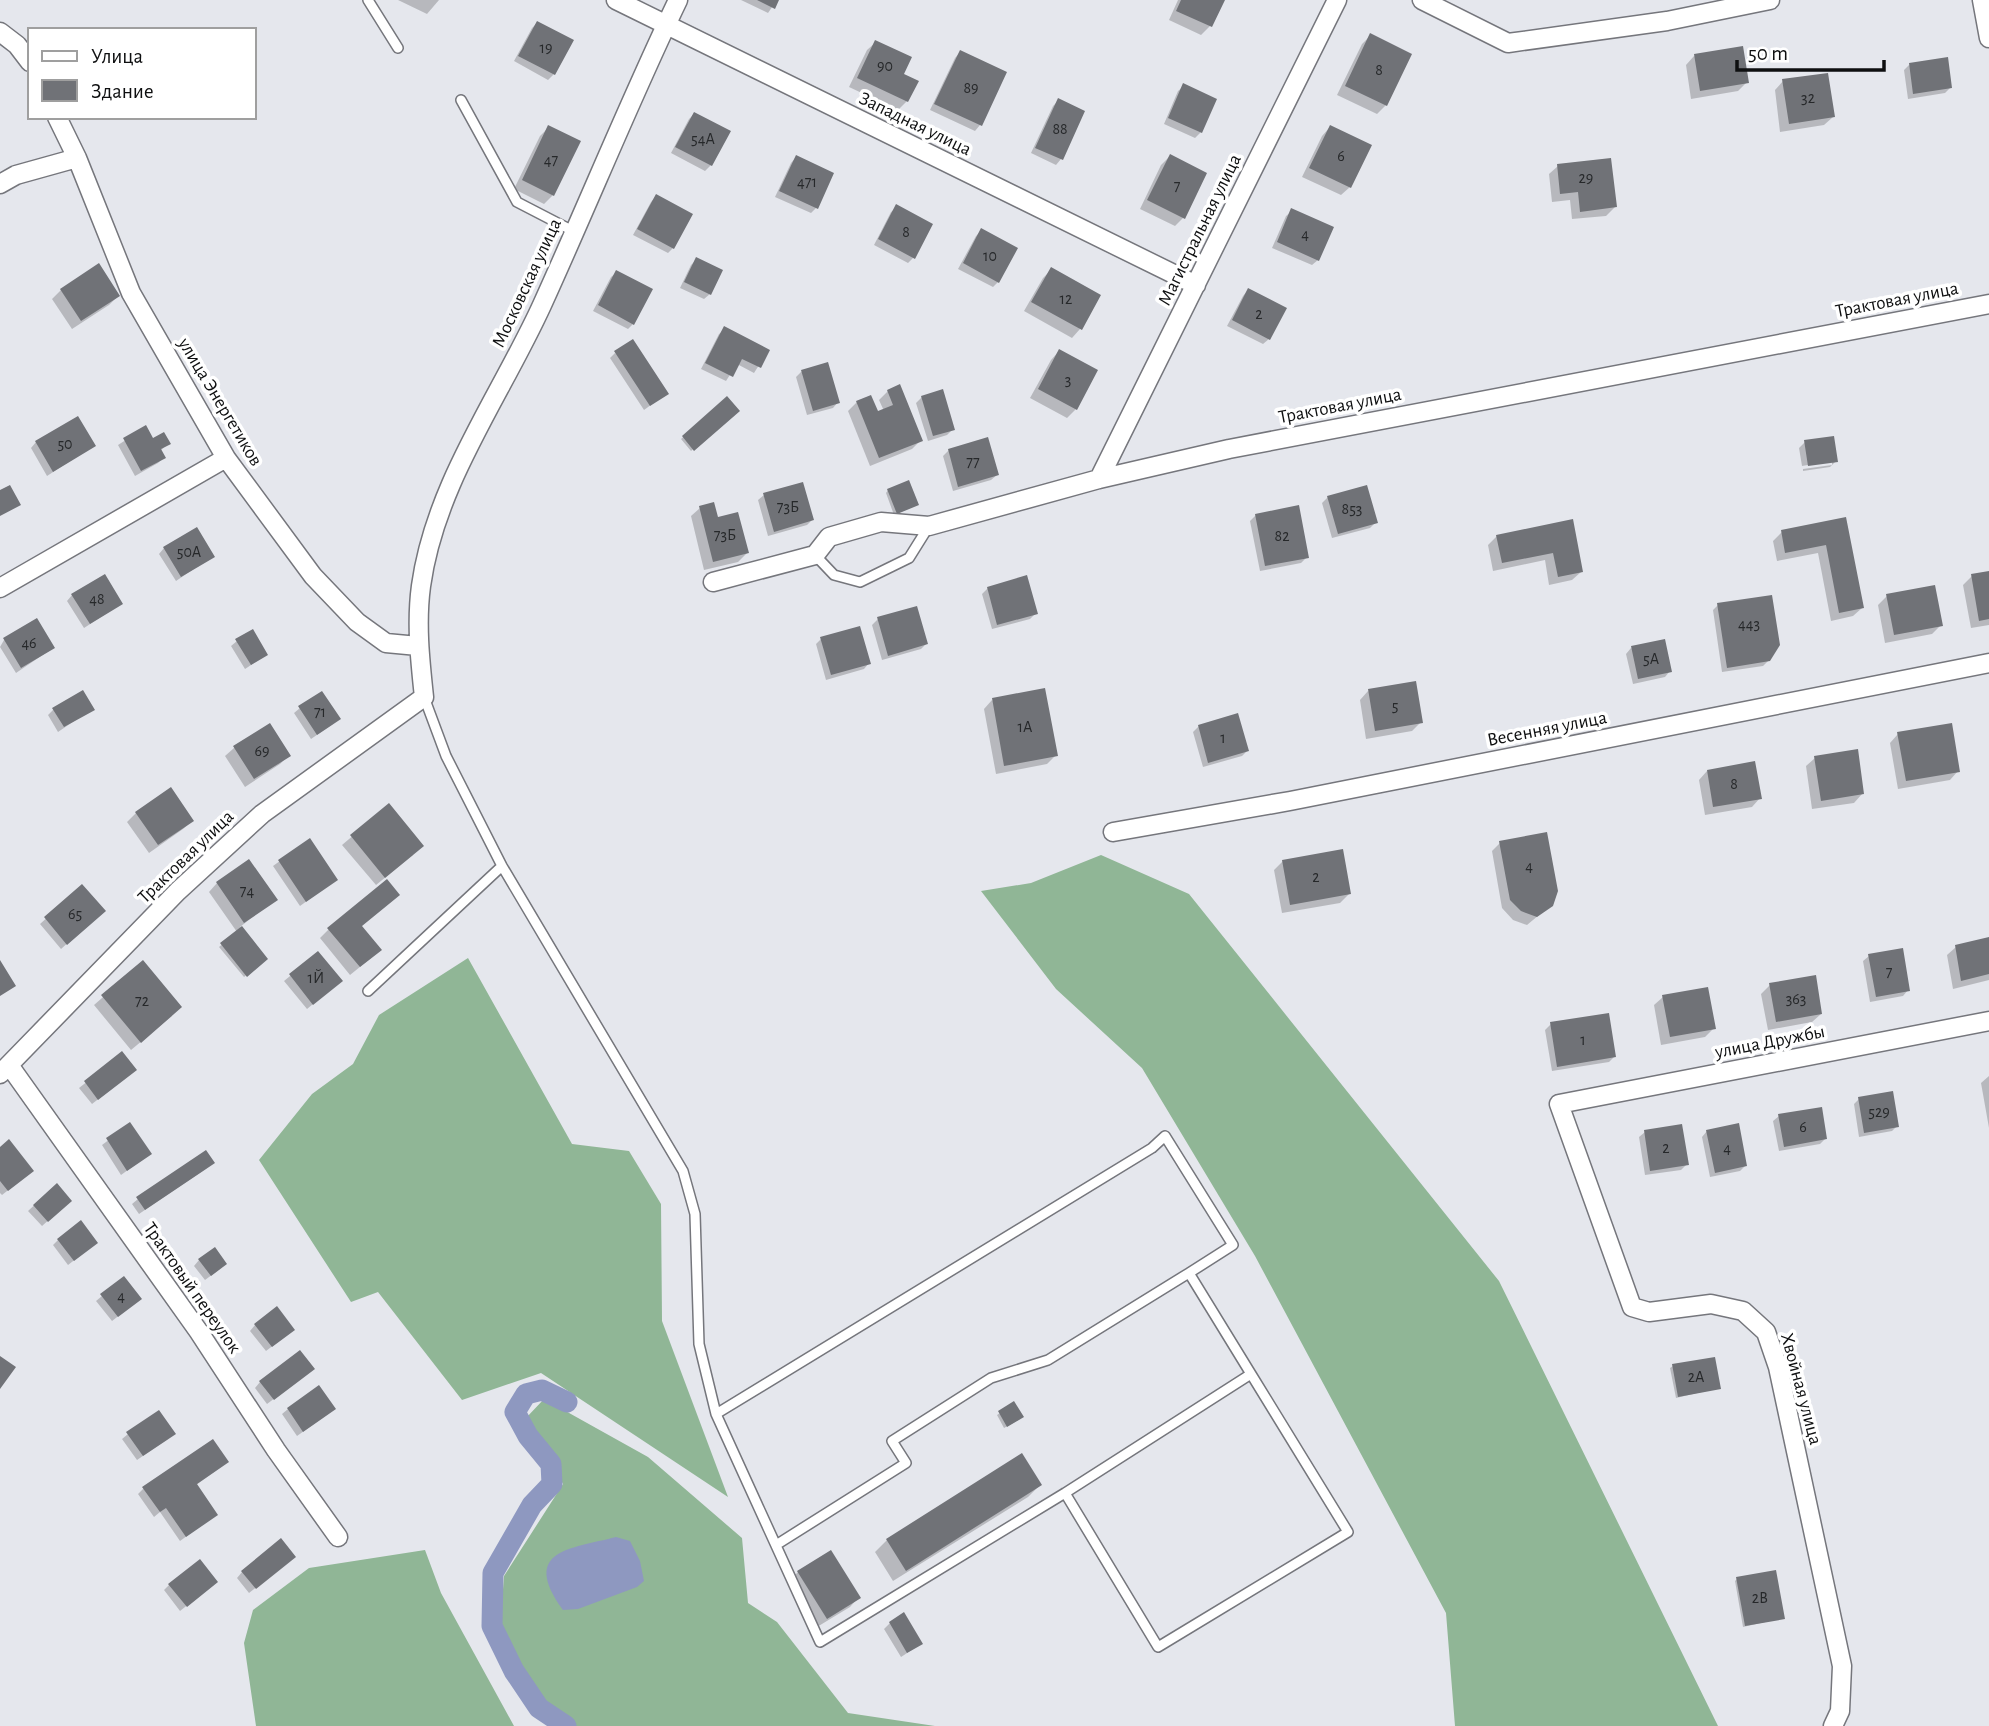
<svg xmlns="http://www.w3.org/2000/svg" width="1989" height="1726" font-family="'Alegreya Sans',sans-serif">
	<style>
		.forest { fill: #90b696 }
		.water { fill: #8e98c0 }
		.shadow { fill: #0003 }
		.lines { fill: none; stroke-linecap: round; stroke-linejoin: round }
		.canal { stroke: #8e98c0; stroke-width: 21 }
		.building { fill: #707277 }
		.lane-casing { stroke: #75767c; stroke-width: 12 }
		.street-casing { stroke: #75767c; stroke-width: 21 }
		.lane { stroke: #fff; stroke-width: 9 }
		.street { stroke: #fff; stroke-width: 18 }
		.labels { text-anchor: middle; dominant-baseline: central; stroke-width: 7; stroke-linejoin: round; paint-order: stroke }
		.number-label { font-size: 16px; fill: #26282a }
		.street-label { font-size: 19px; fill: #0e0f10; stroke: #fff }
	</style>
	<rect width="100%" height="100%" fill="#e5e7ed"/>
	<path class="forest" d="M1101,855L1189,894L1499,1281L1718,1726H1455L1446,1613L1255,1256L1142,1068L1056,989L981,891L1031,883Z
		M468,958L572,1144L629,1151L661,1204L662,1321L728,1497L541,1373L462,1400L378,1292L351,1302L259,1160L312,1094L353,1064L379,1015Z
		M544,1399L648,1457L742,1538L748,1603L777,1622L848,1713L935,1726H551L500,1629L504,1576L563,1484L526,1418Z
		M425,1550L441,1593L514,1726H256L244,1643L253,1610L309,1568Z"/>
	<path class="water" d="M616,1537L630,1541L640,1561L644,1581L637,1587L578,1609L563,1610C520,1550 570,1549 616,1537Z"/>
	<path class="shadow" d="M398,0H439L427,14Z
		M741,0H777L768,13Z
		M1178,0H1223L1210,26L1201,35L1169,20Z
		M537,23L554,74L548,80L514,61L532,28Z
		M1371,35L1410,54L1386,105L1377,114L1337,95L1362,44Z
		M876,42L902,75L907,101L898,110L849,87L867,50Z
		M960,52L1005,73L980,125L975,131L930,110L955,58Z
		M1694,56L1747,82L1738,91L1691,99L1686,65Z
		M1909,65L1950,88L1945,93L1908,99L1904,70Z
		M1783,81L1833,117L1824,125L1780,132L1775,90Z
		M1184,86L1201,132L1195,138L1164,124L1178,91Z
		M1058,101L1083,112L1061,159L1056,165L1031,153L1053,106Z
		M694,114L711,165L705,171L671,153L689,119Z
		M549,127L553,195L544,204L514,189L540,136Z
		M1330,127L1350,187L1341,195L1302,177L1322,136Z
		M1170,156L1183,218L1175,226L1140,209L1161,165Z
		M796,157L816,208L811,213L775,197L791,163Z
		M1558,166L1615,207L1606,216L1572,219L1570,200L1552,202L1549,174Z
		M656,196L673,248L668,253L633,235L651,202Z
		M897,207L913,258L908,263L874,245L891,212Z
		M1292,211L1318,260L1312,265L1272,248L1286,216Z
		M982,230L998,282L993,287L958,269L976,236Z
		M696,260L710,294L704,299L680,288L691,265Z
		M1052,269L1080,329L1072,338L1024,311L1043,278Z
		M617,272L633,324L628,329L593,311L611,277Z
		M61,290L118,296L109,305L72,329L52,299Z
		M1248,290L1269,339L1263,344L1227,326L1243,296Z
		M725,329L768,351L754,373L737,364L726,381L701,369L719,334Z
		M1059,351L1076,409L1067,418L1030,398L1051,360Z
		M615,353L666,394L644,410L610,358Z
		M827,364L838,402L833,408L807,415L796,377L801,372Z
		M888,391L921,440L912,449L870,466L848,411L857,402L877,414L884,411L879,400Z
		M922,397L953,429L947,435L928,441L916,403Z
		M727,399L738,411L691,451L681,439Z
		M146,427L153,440L169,443L160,451L163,458L158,463L135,476L118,445Z
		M36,442L93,446L47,476L31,448Z
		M1805,442L1836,461L1830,467L1803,471V469L1832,465V461L1802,466L1799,448Z
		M949,450L997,475L991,480L953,491L943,456Z
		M888,490L917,505L894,515L886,493Z
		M764,495L812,520L807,525L768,536L758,500Z
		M1328,497L1376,522L1370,528L1332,538L1322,503Z
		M700,508L717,519L747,553L738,562L704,570L691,516Z
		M1256,515L1307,557L1301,563L1260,571L1250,521Z
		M1845,519L1862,608L1853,616L1831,621L1818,553L1777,561L1773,541L1782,532Z
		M1571,521L1581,572L1572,580L1549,585L1545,560L1493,571L1488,545L1497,536Z
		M164,548L213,556L176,581L159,554Z
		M1989,573V625L1971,628L1963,585L1972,576Z
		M988,588L1036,613L1030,619L992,629L982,594Z
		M72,595L121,604L84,628L67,601Z
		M1887,596L1941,625L1932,634L1885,643L1878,605Z
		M1718,605L1769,660L1763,666L1722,672L1713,610Z
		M878,619L926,644L921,649L882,660L872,625Z
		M821,639L869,663L864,669L826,680L816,644Z
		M4,640L53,648L16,673L0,647Z
		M237,641L266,655L245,669L231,646Z
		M1631,648L1670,671L1665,677L1633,684L1626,654Z
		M1368,691L1421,722L1412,731L1366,739L1360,700Z
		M992,700L1056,755L1047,764L996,774L984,709Z
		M300,708L333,724L311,739L294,713Z
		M92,709L58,732L48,715L53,710Z
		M269,725L289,755L280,764L245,787L225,756L234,748Z
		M1199,726L1247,751L1242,756L1203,767L1193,732Z
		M1898,734L1958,771L1950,780L1898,789L1890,743Z
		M1815,758L1862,794L1854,803L1812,809L1806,766Z
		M1707,771L1760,798L1752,807L1705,815L1699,780Z
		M388,806L413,855L376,885L342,845Z
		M136,813L192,821L183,829L149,853L127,822Z
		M309,840L336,880L300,906L273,866Z
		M1500,843L1551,905L1527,925L1513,920L1502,908L1492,851Z
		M1283,861L1349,894L1340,903L1282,913L1274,870Z
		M217,883L275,899L240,927L266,959L244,977L219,947L237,932L209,892Z
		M82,886L98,916L61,949L40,924Z
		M361,927L371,958L350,975L320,938L329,929Z
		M1989,938V980L1953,989L1947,955L1956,947Z
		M318,953L335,986L307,1009L284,981Z
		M1869,956L1908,990L1903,996L1870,1002L1863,961Z
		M142,963L172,1016L131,1050L94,1005Z
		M1770,985L1821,1014L1812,1022L1768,1030L1761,994Z
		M1663,997L1714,1028L1705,1037L1661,1045L1654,1005Z
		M1551,1024L1614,1057L1609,1062L1552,1071L1545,1030Z
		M122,1054L129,1075L92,1104L79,1088Z
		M1989,1076V1128L1981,1083Z
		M1859,1099L1897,1126L1892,1131L1859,1137L1854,1104Z
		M1779,1116L1825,1139L1820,1144L1779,1151L1773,1121Z
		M130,1124L150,1154L121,1175L102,1145Z
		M1707,1131L1745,1166L1740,1171L1710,1177L1702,1137Z
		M1645,1132L1687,1164L1681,1170L1645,1175L1639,1137Z
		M0,1149L26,1176L2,1195L0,1193Z
		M207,1168L139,1214L132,1204L138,1199Z
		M56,1185L70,1201L42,1226L28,1211Z
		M58,1240L90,1248L68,1265L53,1245Z
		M199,1260L220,1269L205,1280L194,1266Z
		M102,1296L134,1304L112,1321L96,1301Z
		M255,1325L287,1335L266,1351L250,1331Z
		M1673,1366L1719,1388L1676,1398L1670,1368Z
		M307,1374L267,1404L255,1388L260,1382Z
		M1014,1404L1020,1419L1004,1428L997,1415Z
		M288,1409L328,1414L297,1436L282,1414Z
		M128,1434L168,1439L137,1460L122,1439Z
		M1022,1456L1040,1485L1028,1497L893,1581L875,1552L887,1540Z
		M221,1467L196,1485L216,1515L180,1541L160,1512L154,1517L138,1494L143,1489Z
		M830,1552L858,1598L850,1607L817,1627L789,1581L798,1572Z
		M288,1562L249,1593L237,1578L242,1572Z
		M1737,1579L1783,1618L1743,1627L1735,1581Z
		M169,1585L210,1587L180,1611L164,1590Z
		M890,1623L921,1644L901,1657L884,1629Z"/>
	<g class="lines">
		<path class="canal" d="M566,1726L539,1708L514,1671L492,1626L493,1573L532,1505L552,1484L551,1464L528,1436L515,1412L526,1394L542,1390L567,1402"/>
	</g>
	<path class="building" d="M757,0H779L775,9Z
		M1181,0H1225L1212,27L1176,11Z
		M537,21L574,40L555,75L518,56Z
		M1370,33L1412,54L1387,106L1345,86Z
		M875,40L912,57L904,74L919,81L908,102L857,78Z
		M1743,46L1749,83L1700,91L1694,54Z
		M960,50L1007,72L982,126L934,104Z
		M1948,57L1952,88L1913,94L1909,63Z
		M1828,73L1835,117L1789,124L1782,79Z
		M1183,83L1217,99L1202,133L1168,118Z
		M1058,98L1085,111L1063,160L1035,148Z
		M694,112L731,131L712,166L675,147Z
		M548,125L581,141L554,196L522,180Z
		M1330,125L1372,145L1351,188L1309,168Z
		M1170,154L1207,173L1185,219L1147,200Z
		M796,155L834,173L818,209L779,191Z
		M1611,158L1617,207L1580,212L1578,192L1560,194L1557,164Z
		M656,194L693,214L674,249L637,229Z
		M896,204L933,224L915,259L878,239Z
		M1291,208L1334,227L1319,261L1277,242Z
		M981,228L1018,248L999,283L963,263Z
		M696,257L723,270L711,295L684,282Z
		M99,263L120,296L81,321L60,289Z
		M1051,267L1101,295L1082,330L1031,302Z
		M616,270L653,289L634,325L598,305Z
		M1248,288L1287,308L1270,340L1232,320Z
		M724,326L770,350L761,368L742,359L733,377L705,363Z
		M633,339L669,394L650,406L614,351Z
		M1059,349L1098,370L1077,410L1038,389Z
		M828,362L840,403L813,411L801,370Z
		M900,384L923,441L879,458L856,401L871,395L878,411L893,405L887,390Z
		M943,389L955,430L933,436L921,396Z
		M727,396L740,411L694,451L682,436Z
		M78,416L96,446L53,472L35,441Z
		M146,425L153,438L164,432L171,444L161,449L166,458L141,471L123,438Z
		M1834,436L1838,462L1808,466L1804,440Z
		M988,437L999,475L958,487L948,449Z
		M909,480L919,505L897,514L887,489Z
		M803,482L814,520L774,532L763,493Z
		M10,485L21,505L0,516V490Z
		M1367,485L1378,523L1338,534L1327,496Z
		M714,502L718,517L738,512L749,553L713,562L699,506Z
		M1299,505L1309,558L1265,566L1255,514Z
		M1846,517L1864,608L1839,613L1826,545L1785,553L1781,530Z
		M1573,519L1583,572L1558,577L1553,553L1502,563L1496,535Z
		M197,527L215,557L181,577L163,547Z
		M1989,571V619L1979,621L1971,574Z
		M105,574L123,604L90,624L71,594Z
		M1027,575L1038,614L997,625L987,587Z
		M1935,585L1943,626L1894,635L1886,594Z
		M1772,595L1780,645L1770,661L1727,668L1717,603Z
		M917,606L928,644L888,656L877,617Z
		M37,618L55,648L21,668L3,638Z
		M860,626L871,664L831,675L820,637Z
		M253,629L268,655L251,665L235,639Z
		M1665,639L1672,672L1638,679L1631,646Z
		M1416,681L1423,723L1375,731L1368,689Z
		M1045,688L1058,756L1004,766L992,698Z
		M83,690L95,710L64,727L52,708Z
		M322,691L341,719L317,735L298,706Z
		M1238,713L1249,751L1208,763L1198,725Z
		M270,723L291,756L254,779L233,746Z
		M1952,723L1960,772L1906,781L1897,732Z
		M1858,749L1864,794L1821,801L1814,756Z
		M1755,761L1762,799L1713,807L1707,770Z
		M171,787L194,821L158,845L135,812Z
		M389,803L424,846L385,878L350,835Z
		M1547,832L1558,891L1553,906L1537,917L1521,911L1510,900L1499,841Z
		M310,838L338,880L306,902L278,860Z
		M1343,849L1351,894L1290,905L1282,860Z
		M249,859L278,900L244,923L216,882Z
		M387,879L400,895L362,926L382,950L360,967L327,928Z
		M82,884L106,911L67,945L44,917Z
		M242,926L268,959L247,977L220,943Z
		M1989,937V974L1961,981L1955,945Z
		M1903,948L1910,991L1876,997L1868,954Z
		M318,951L343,981L313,1005L289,974Z
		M0,960L16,986L0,996Z
		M143,960L182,1007L141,1043L101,995Z
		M1816,975L1822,1014L1776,1022L1769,983Z
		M1708,987L1716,1029L1670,1037L1662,995Z
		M1609,1013L1616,1057L1557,1067L1550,1022Z
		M122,1051L137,1070L98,1100L84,1081Z
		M1893,1091L1899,1127L1864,1133L1858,1097Z
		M1822,1107L1827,1139L1784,1147L1778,1114Z
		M130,1122L152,1154L127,1171L106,1138Z
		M1739,1123L1747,1166L1715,1173L1706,1130Z
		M1682,1124L1689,1165L1650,1171L1644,1130Z
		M9,1139L34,1171L8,1191L0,1181V1147Z
		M206,1150L215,1163L145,1210L136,1197Z
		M57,1183L72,1201L48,1222L33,1205Z
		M81,1220L98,1243L74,1261L57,1239Z
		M215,1247L227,1264L211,1276L198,1259Z
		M124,1276L142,1299L118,1317L100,1294Z
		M277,1306L295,1330L272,1347L254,1324Z
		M300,1350L315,1369L274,1400L259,1381Z
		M0,1356L16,1367L0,1389Z
		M1715,1357L1721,1389L1678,1397L1672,1364Z
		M319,1385L336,1409L303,1432L287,1408Z
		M1014,1401L1024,1417L1007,1427L998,1411Z
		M159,1410L176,1434L143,1456L126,1432Z
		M213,1439L229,1462L197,1484L218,1515L186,1537L166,1508L160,1512L142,1487Z
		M1022,1453L1042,1485L906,1571L886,1539Z
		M281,1538L296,1557L256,1589L241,1571Z
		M831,1550L861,1598L827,1619L797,1571Z
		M200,1559L218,1582L187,1607L168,1584Z
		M1776,1570L1785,1619L1745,1626L1736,1577Z
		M904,1612L923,1644L907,1653L889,1622Z"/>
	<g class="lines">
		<defs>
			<path id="lane" d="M368,0L398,48
				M461,100L517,202L575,232
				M815,555L834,575L860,582L909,558L929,526
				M424,697L446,756L502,866L683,1171L695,1214L699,1344L716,1414L820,1642L1065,1493L1251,1374L1189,1273L1233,1245L1165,1136L1152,1148L716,1414
				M368,991L502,866
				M1065,1493L1158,1647L1348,1532L1251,1374
				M776,1545L906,1463L892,1441L991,1378L1048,1360L1189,1273"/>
			<path id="street" d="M616,0L1196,285
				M1422,0L1508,43L1667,21L1770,0
				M1982,0L1989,38
				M0,32L17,45L30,62
				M57,117L77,158L131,293L226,458L313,576L357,622L386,643L418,646
				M0,184L16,175L77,158
				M1099,479L1337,0
				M713,582L815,555L829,537L881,522L929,526L1099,479L1229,449L1989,304
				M0,588L226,458
				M1113,832L1290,801L1989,663
				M9,1065L199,1332L276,1450L338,1537
				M0,1074L178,891L262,814L424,697C420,660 416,623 421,586C435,484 500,397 542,305C588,204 630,100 678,0
				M1833,1726L1840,1711L1842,1666L1778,1367L1766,1332L1743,1311L1711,1304L1649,1312L1632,1307L1559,1104L1989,1021"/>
		</defs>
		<use href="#lane" class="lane-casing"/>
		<use href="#street" class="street-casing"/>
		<use href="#lane" class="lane"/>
		<use href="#street" class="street"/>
	</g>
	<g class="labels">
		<g class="number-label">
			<text x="546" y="48">19</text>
			<text x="885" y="66">90</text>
			<text x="1379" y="70">8</text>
			<text x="971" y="88">89</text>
			<text x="1808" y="98">32</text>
			<text x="1060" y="129">88</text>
			<text x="703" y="139">54А</text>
			<text x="1341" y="156">6</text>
			<text x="551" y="160">47</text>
			<text x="1586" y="178">29</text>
			<text x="807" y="182">471</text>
			<text x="1177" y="186">7</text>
			<text x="906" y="232">8</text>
			<text x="1305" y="234">4</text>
			<text x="990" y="256">10</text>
			<text x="1066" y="299">12</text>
			<text x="1259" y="314">2</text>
			<text x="1068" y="380">3</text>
			<text x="65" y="444">50</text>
			<text x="973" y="462">77</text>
			<text x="788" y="507">73Б</text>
			<text x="1352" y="509">853</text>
			<text x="725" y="535">73Б</text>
			<text x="1282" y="536">82</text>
			<text x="189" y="552">50А</text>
			<text x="97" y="599">48</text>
			<text x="1749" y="624">443</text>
			<text x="29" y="643">46</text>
			<text x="1651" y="659">5А</text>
			<text x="1395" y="706">5</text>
			<text x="320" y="712">71</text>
			<text x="1025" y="727">1А</text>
			<text x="1223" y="738">1</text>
			<text x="262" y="751">69</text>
			<text x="1734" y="784">8</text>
			<text x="1529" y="866">4</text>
			<text x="1316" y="877">2</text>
			<text x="247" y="891">74</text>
			<text x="75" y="914">65</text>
			<text x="1889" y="972">7</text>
			<text x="316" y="978">1Й</text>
			<text x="1796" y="999">363</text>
			<text x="142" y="1001">72</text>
			<text x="1583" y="1040">1</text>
			<text x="1879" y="1112">529</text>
			<text x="1803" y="1127">6</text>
			<text x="1666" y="1148">2</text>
			<text x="1727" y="1148">4</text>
			<text x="121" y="1296">4</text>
			<text x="1696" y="1377">2А</text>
			<text x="1760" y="1598">2В</text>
		</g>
		<g class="street-label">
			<text transform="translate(915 124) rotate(26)">Западная улица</text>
			<text transform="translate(1200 230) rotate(-64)">Магистральная улица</text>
			<text transform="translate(527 283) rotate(-65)">Московская улица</text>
			<text transform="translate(1897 300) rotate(-11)">Трактовая улица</text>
			<text transform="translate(220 402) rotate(59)">улица Энергетиков</text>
			<text transform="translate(1340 406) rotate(-11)">Трактовая улица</text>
			<text transform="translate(1547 729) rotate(-11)">Весенняя улица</text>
			<text transform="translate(186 857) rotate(-44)">Трактовая улица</text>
			<text transform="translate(1770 1042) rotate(-11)">улица Дружбы</text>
			<text transform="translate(192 1288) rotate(55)">Трактовый переулок</text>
			<text transform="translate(1801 1389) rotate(75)">Хвойная улица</text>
		</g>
	</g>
	<rect x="28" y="28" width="228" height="91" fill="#ffffff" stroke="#9f9f9f" stroke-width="2"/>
	<rect x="42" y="51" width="35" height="10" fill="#ffffff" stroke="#9f9f9f" stroke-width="2"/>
	<text x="91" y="63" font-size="21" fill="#0e0f10">Улица</text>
	<rect x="42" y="80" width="35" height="21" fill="#707277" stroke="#9f9f9f" stroke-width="2"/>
	<text x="91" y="98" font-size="21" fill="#0e0f10">Здание</text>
	<path d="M1737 60v10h147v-10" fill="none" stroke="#0e0f10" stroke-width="3.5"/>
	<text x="1748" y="60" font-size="21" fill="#0e0f10" stroke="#ffffff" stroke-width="5" paint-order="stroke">50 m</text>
</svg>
